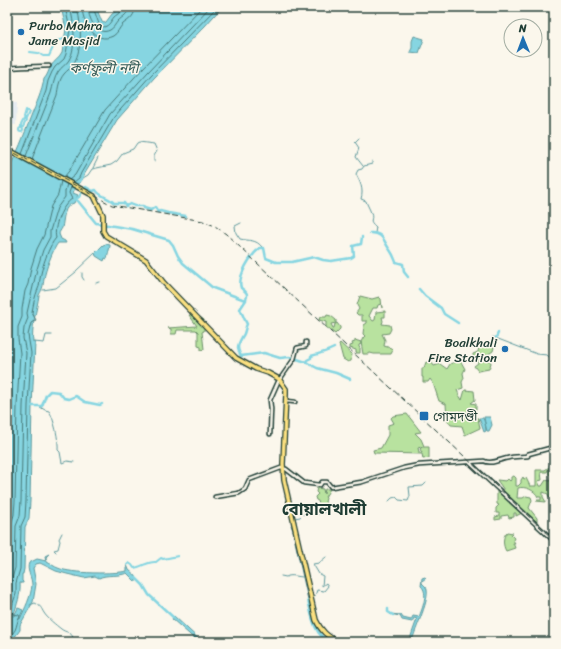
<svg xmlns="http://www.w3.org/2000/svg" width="561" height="649" font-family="Sriracha,'Noto Sans Bengali',sans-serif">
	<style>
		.built { fill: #e6ecf1 }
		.green { fill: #b8e29f; stroke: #6c906a }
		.water { fill: #86d5e1; stroke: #5d989c }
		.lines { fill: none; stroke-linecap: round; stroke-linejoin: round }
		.shore { stroke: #487a79; stroke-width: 1 }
		.stream { stroke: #5d989c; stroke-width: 1 }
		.canal { stroke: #86d5e1; stroke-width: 2 }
		.river { stroke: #86d5e1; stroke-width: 2.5 }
		.secondary-casing { stroke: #1f3d34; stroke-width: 5.5 }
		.highway-casing { stroke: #1f3d34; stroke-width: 6 }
		.secondary { stroke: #fbf7ec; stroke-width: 2.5 }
		.highway { stroke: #fbe080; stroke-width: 3.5 }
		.rail { stroke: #1f3d34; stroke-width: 1; stroke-dasharray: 6 3; stroke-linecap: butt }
		.poi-dot { fill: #1f6fb2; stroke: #fbf7ec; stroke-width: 1.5 }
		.labels { text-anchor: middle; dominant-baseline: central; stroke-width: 3; stroke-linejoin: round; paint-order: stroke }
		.poi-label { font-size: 13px; fill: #1f3d34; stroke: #fbf7ec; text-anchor: start }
		.water-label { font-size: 14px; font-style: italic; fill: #345b57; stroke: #fbf7ec }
		.district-label { font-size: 17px; font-weight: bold; fill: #1f3d34; stroke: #fbf7ec }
	</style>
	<rect width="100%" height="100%" fill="#fbf7ec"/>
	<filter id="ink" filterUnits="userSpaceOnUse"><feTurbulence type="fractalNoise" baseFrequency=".025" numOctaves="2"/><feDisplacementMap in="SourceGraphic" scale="8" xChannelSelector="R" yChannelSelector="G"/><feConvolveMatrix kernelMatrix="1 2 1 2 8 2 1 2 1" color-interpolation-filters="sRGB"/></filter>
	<g filter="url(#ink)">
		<path class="built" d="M7,102L17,103L16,125L7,124Z"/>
		<path class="green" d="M360,296L372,299L379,297L381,299L382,308L381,304L378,305L377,308H373L369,316L373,321L375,320L376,312L385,311V317H382L383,321L382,324L390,325L391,329L389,333L382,334L385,340L384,346L391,348L393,350L391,354H374L370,353L368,354H363L361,342V344L359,345V347L360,348V353H356V350L350,348V346L353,345L352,343L355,342V340L361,342L363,338L365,336L363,334L364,325L367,323V321H362V315H358L356,313L359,309L357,305Z
			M196,314L204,320V331L202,332L204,349L201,350V347L198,346V332L196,330H177L176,334H171V329L168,328L197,326L189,315Z
			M327,315L331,316L336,320V323L331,324L333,328H334L335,324L337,323L340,327V329L335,334L326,327V322L319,320L320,317H326Z
			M340,343L352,354L351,361L348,362L343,359L339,344Z
			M479,346H491L494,347L493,351L487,355V360H490L491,363L489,369L478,371L474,366L478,363L477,359L473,357V354L478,352Z
			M460,360L465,369L463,373L464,378L462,382L463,388L457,390L459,395L462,400L465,390L474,391L475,400L471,403L476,404V409L472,411L474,418H478L480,428L465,435L462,426L451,425L447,420L446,404L439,401L433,383L430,379L428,382H423V377H422V368H424L426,362L432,363L434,366L440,364L447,369L450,364Z
			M407,414L421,432L415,433L421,439L424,446L418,448L419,452L422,453L420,449L422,447H429V458L423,459L422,454L374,453L373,450L381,448L388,435V425L394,423L391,418L393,416Z
			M549,465L551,466V468L554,467V493H551V496L549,498L548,494L543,492V497L546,502L536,501L537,500H541V497H538C535,490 525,486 518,488L517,498H523L526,496L531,497L532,500L529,508L537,518V522L518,506L507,494H505V492L502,491L504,490L497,480L506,481L508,479L510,481L511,480V477L514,476L516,478V486H518L521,483V480L523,477L524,479L526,478L530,486H536V470H545L549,467L547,472H541L542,480L538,481L540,486H542L546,480L550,481L551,475L549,474V469H551Z
			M317,488L323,489L324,494L325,489H330L325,497L326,498L325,502L326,503L327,506L320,507L318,501L316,500L315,497L318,494L316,492Z
			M497,488L509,500V501L522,513L516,516V513H514V517L509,518L508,515L501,516V519L495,520V517L499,516V513H496V508L499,505L497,504Z
			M507,532L513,533L511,535L514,538L513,540L515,543H513L515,548L506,551C503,546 502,537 507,532Z"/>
		<path class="water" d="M61,7H96L102,22L104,23L106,22L112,14L122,7H222L205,26L154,78L117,120L84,175C82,184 76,183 73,193L78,195L74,203C63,205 64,220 62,228C61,230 59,232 59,234L61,239L65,241L66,243H58C53,249 45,271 44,279C43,286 43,288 39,295C37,310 31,326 33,342L35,343L32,406L30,501L29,518L25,527L24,569L23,574H22V581L23,582V583H20C21,594 17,605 13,616H14L18,608L23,610L19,619H20C25,608 31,597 32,585C32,577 26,570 29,563L37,559L46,561L45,556L49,554L46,557L47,562C51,564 55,567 58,568C71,574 115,574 127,571V565L129,570L136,576V582L127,573C118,577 106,574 99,578L95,576L84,578L67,574L56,571L40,563L36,564L33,568L36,584L33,602L20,625V630L11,642H7V171C18,153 23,137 31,117C36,104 42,92 44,79C48,75 48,71 51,66C54,61 59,59 62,53L66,29Z
			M414,36L424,39L419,53L410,52L412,48V41Z
			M106,244L110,245V246L107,259L105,258L104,261L96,256L95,253L103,245Z
			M484,417H490L492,425L489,431H487L485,423L486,431L484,432L479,418H483L485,423Z
			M425,577L426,578L422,581V583C423,584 425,586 426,587C432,597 414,630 412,642H411V636L417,619L414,618L412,622L402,620L400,616L390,614L401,615L403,618L411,620L413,616L419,617C422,609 429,593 421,586L422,578Z
			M174,616L202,642H198L172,619Z"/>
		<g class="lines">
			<path class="shore" d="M82,7C82,22 95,45 113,36C118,33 119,28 123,24C130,19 135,16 135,7
				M88,7C88,17 96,37 110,30C114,28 115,24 118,21C123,16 128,15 129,7
				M93,7L99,24L104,27C110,25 110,22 114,17C118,13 123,13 124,7
				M22,154L46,91L48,81L52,72L55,67L64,59L66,54L70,29L65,7
				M26,156L51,93C53,86 54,78 58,72C61,67 66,65 69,60C77,47 74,22 70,7
				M32,159L57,95C58,88 59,80 64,74C67,70 72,68 74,63C83,47 81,23 77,7
				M64,177L69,171L105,110L143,68L202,7
				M69,180L75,175L110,114L148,72L210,7
				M74,182L79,178L81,173L114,117L151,75L217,7
				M7,576L9,567L10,526L14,515L15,501L17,406L20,353L18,339V327L22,317V309L25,291L28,284L31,268L37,249L44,235L51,206L58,195L61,181
				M7,605L11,590V582L15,568L16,526L20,516L21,501L23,406L26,353L23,338L24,328L28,318L27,313L29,304L37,269L43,250L50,237V231L57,208L65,197V191L67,184
				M8,642C9,637 12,635 15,630C17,626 17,621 20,617L19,615L13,614L11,609L16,594V583L20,569L21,526L25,517L26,501L28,406L31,353L28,335L31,323L36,320L32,313C33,305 35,296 38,289C40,286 39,282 40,279C41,270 49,245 56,238C53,227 62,205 72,199L69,193L71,187"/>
			<path class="stream" d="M359,138L355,142L359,148L356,157L363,166
				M372,161V164L364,166L362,169L358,170L356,174C360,182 364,189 361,199L366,201C367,205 370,209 371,213C374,221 367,219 376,227L375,233
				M93,168L98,158
				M83,178L88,175L92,169L111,165L117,161L123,153L133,149L137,143L139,142L154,144L157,151L154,156V161
				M241,223L235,226L236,233L240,239C249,241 256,239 262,247
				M76,271L95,253
				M82,273V277L84,280
				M96,283L100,282
				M43,290L56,288L76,272
				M493,337L537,354L547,355L553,360L551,379L554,381
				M34,342L44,343L46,335H52
				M40,407L45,410L49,411C54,418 59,441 58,450L60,452L62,463L67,461L74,462
				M389,501L392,498L396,497L399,500L408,501L410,496L409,487L423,486L426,483
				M317,514L328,512
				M296,522L295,518L300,517L303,514H316
				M293,523L291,525L294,533V537L308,600
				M56,552L54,550L58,549L60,541L59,539L62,533
				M281,576L286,577C291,574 298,577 303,577
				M315,596L317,590L324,591L328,586L326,583L322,586L323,576L319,574L313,564L319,563L326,557
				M30,605L35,603C41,606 41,608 44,613C47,618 56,625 61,629C66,633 71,631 73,638L81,642"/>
			<path class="canal" d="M30,52L38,53L43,56H49L56,41L67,38
				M26,110L29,112L26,119L24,117Z
				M24,119L26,121L23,127H21V125Z
				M19 130a2 2 0 1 1 4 0a2 2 0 1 1-4 0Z
				M7,165L10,167
				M127,565L129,563L132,565L134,568C142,567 148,561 156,562L161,558L163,559L178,556"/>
			<path class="river" d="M74,199L78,201L96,223L132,229L169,240L173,245L178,256L183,263L213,288L245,300L246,299C249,293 245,291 241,288C237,276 251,255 260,248H264L266,258L276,262H292L314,257L323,260L331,261L351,258L354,256L353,246L361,244L362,237
				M76,199L79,197L84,188L86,187L93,191L96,190C100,197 109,197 114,203H124L126,206L130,204L135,206H143L144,208L151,210L155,207L158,212L160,211L168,213L186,216
				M370,233C383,232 384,242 390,250C393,254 394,257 396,262L403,264L404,272L408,277
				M419,289L425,296L441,308L444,314L458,323
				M246,300L240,309C243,315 244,319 247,324C245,328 245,334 242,337C238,345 236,347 241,356L264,353L280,358L289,357L294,358L306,362L317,368L336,373L350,379
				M496,338L498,333
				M306,362L307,360L311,358V356C319,354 326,352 334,348
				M32,406H42L46,395L50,391L59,392L64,398L69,399L76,396L85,402L100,405L102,404
				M134,576L143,585L149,595L174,618
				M308,600C312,616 313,633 329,642
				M388,609V612L393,615"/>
			<defs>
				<path id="secondary" d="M7,68L22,67L49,66
					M286,401L295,402
					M270,434L271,409L270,400L278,382L294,359L297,348L306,346V342
					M470,463L554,541
					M215,497L239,493L245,489L249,480L281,468L286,469L304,483L320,485L322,482H327L331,487L362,482L404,468L419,465L484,461C492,465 501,459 508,458C515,456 521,457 528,456V454L554,447"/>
				<path id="highway" d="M7,149L94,196L103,215V231L106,236L146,260L164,283L236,358L256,369L268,373L279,379L286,389V394L283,464L284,480L316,620C321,631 327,636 338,642"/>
			</defs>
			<use href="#secondary" class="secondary-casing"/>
			<use href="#highway" class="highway-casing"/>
			<use href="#secondary" class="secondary"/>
			<use href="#highway" class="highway"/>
			<path class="rail" d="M7,149L112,205L203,221L215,226L226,234L554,540"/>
		</g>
	</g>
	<g class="poi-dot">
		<circle cx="21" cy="32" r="4"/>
		<circle cx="505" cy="349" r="4"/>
		<rect x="419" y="411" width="10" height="10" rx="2"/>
	</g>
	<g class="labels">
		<g class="poi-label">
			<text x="29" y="25">Purbo Mohra<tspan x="29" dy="15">Jame Masjid</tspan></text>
			<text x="497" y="342" text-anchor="end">Boalkhali<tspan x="497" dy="15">Fire Station</tspan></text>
			<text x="433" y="416">গোমদণ্ডী</text>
		</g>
		<g class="water-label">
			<text x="104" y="68">কর্ণফুলী নদী</text>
		</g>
		<g class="district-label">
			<text x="324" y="509">বোয়ালখালী</text>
		</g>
	</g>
	<rect width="561" height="649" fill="none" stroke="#fbf7ec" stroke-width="24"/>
	<rect x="12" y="12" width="537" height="625" fill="none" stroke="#1f3d34" stroke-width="1.5" filter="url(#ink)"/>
	<g transform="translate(523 38) rotate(359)"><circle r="19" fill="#fbf7ec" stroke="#a3ada2"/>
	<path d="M0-3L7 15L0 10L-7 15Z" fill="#1f6fb2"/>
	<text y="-6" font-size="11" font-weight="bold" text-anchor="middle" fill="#1f3d34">N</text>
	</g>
</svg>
